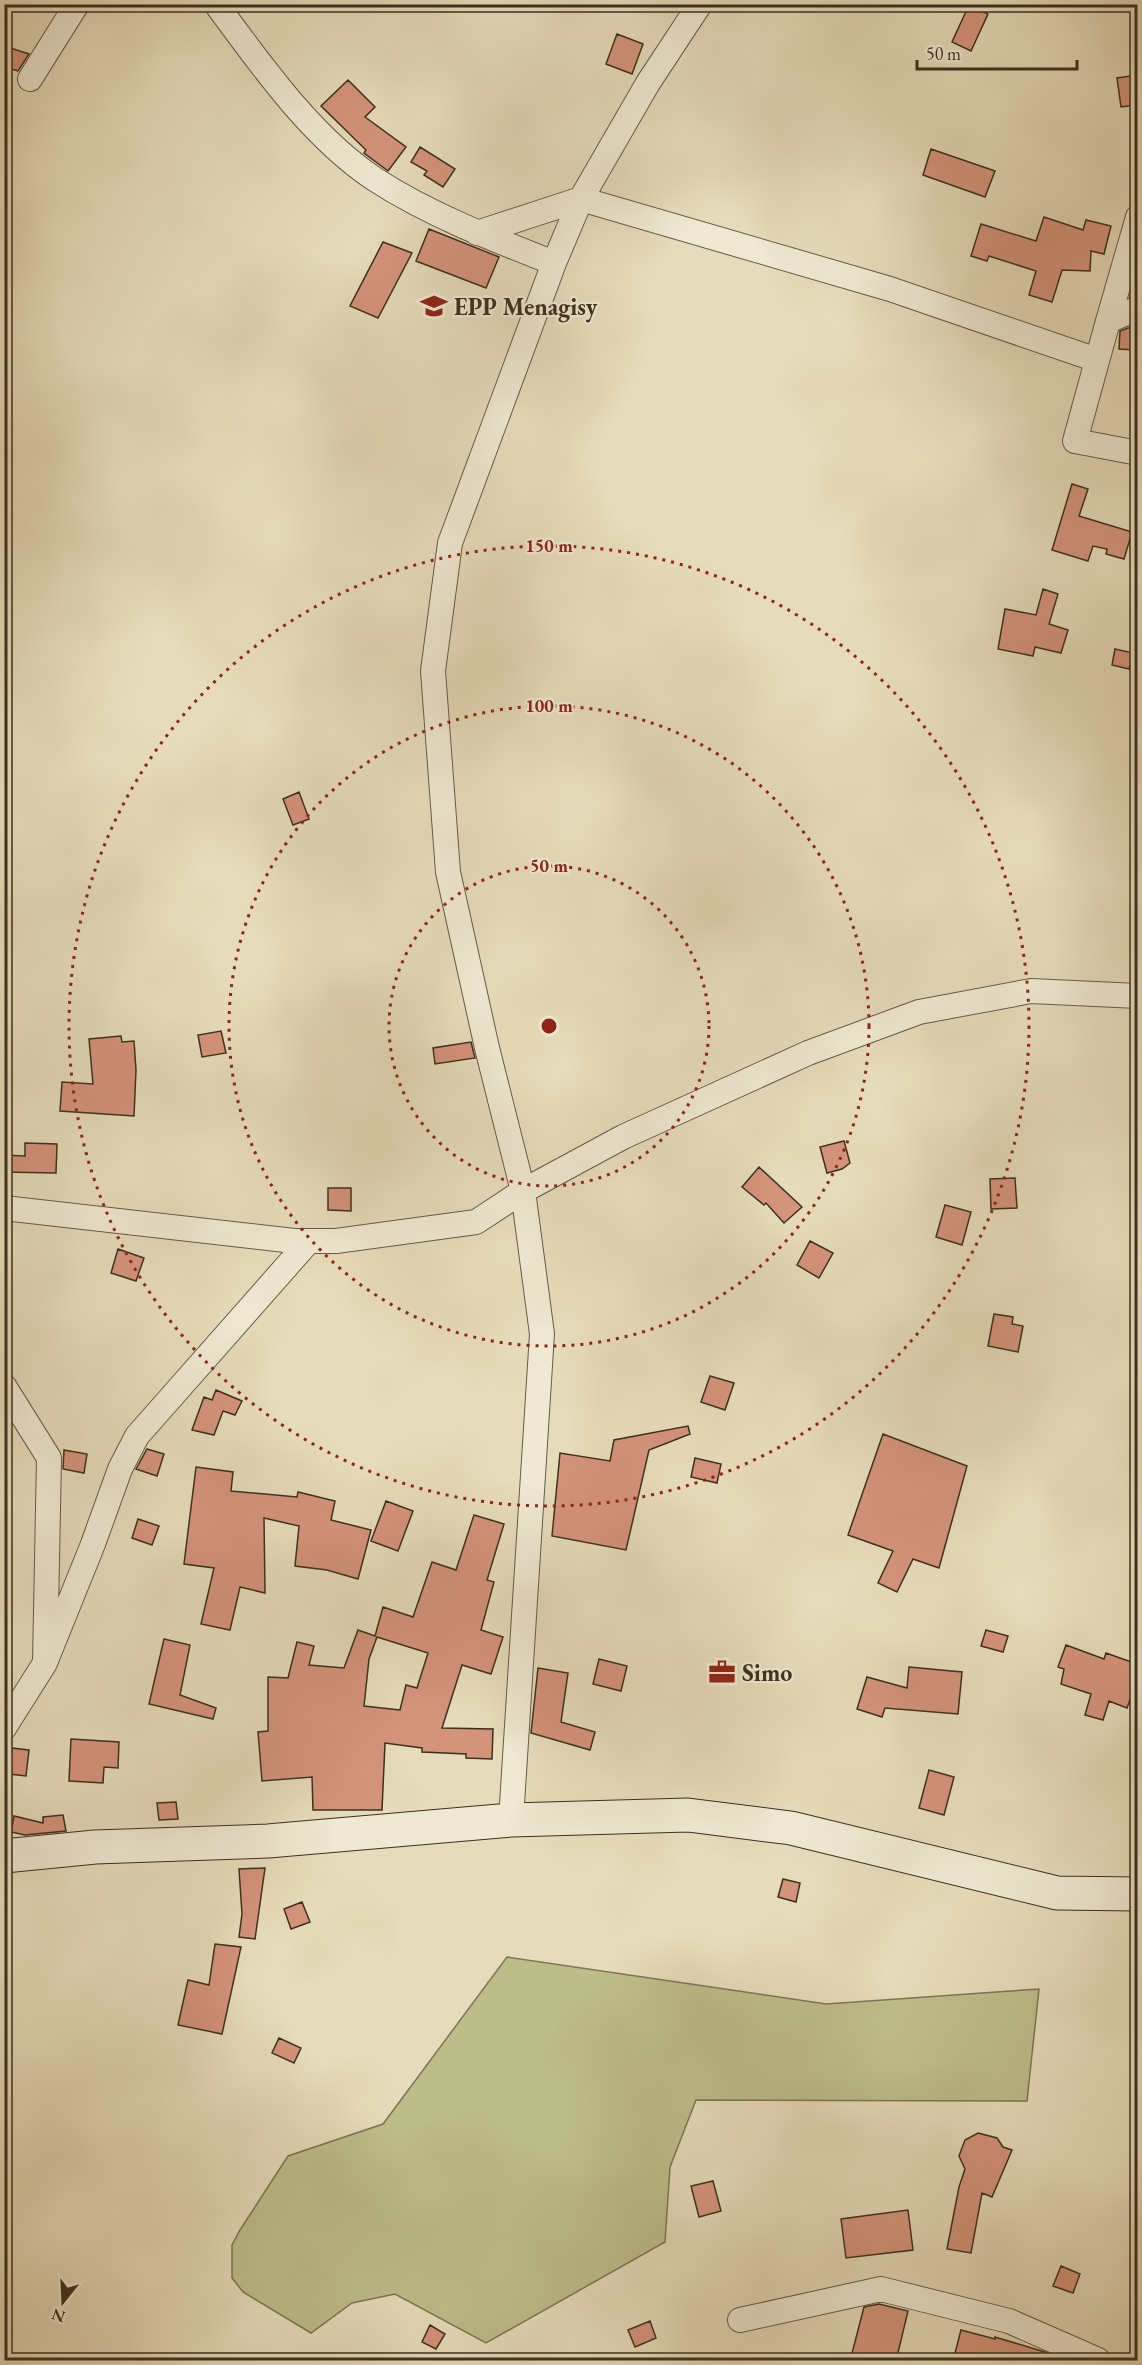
<svg xmlns="http://www.w3.org/2000/svg" width="1142" height="2365" font-family="'EB Garamond',serif">
	<style>
		.green { fill: #bdbd8a; stroke: #7c7654; stroke-width: 1.5 }
		.building { fill: #d4937b; stroke: #3c301e; stroke-width: 1.5; fill-rule: evenodd }
		.lines { fill: none; stroke-linecap: round; stroke-linejoin: round }
		.street-casing { stroke: #665b45; stroke-width: 26 }
		.secondary-casing { stroke: #3c301e; stroke-width: 35 }
		.street { stroke: #efe8d2; stroke-width: 24 }
		.secondary { stroke: #efe8d2; stroke-width: 33 }
		.ring { fill: none; stroke: #8f2418; stroke-width: 3; stroke-dasharray: 3 6 }
		.labels { text-anchor: middle; dominant-baseline: central; stroke-width: 4.5; stroke-linejoin: round; paint-order: stroke }
		.poi-label { font-size: 24px; font-weight: bold; fill: #3c301e; stroke: #efe8d2; text-anchor: start }
		.centre { fill: #8f2418; stroke: #efe8d2; stroke-width: 3 }
		.ring-label { font-size: 18px; text-anchor: middle; font-weight: bold; fill: #8f2418; stroke: #efe8d2; stroke-width: 4.5; stroke-linejoin: round; paint-order: stroke }
	</style>
	<rect width="100%" height="100%" fill="#e6dbba"/>
	<filter id="stains"><feTurbulence type="fractalNoise" baseFrequency=".00333" numOctaves="4"/><feColorMatrix values="0 0 0 0 .2 0 0 0 0 .09 0 0 0 0 .02 0 0 0 .5 -.17"/></filter>
	<radialGradient id="worn" r=".72"><stop offset=".6" stop-color="#630" stop-opacity="0"/><stop offset="1" stop-color="#630" stop-opacity=".3"/></radialGradient>
	<path class="green" d="M507,1957L826,2004L1039,1989L1027,2101L696,2100L670,2167L665,2242L486,2343L395,2294L352,2303L311,2333L243,2292L232,2278V2245L240,2230L288,2156L383,2124Z"/>
	<path class="building" d="M969,5L988,14L971,51L952,42Z
		M617,34L643,44L632,74L606,64Z
		M4,46L29,54L18,71L4,67Z
		M1137,75V105L1121,107L1117,78Z
		M348,80L375,107L365,117L406,147L388,171L364,153L366,150L321,106Z
		M420,147L455,169L443,187L424,175L427,171L411,162Z
		M931,149L995,171L985,197L923,175Z
		M1044,217L1083,230L1086,220L1111,226L1104,254L1091,251L1090,271L1062,270L1052,302L1029,295L1036,271L989,256L987,261L971,256L981,224L1036,241Z
		M429,229L499,257L486,288L416,261Z
		M383,242L412,253L378,318L350,306Z
		M1128,328H1137V350L1119,349L1120,331Z
		M1072,484L1088,489L1079,516L1132,532L1124,559L1106,554L1107,549L1093,546L1088,561L1052,550Z
		M1043,589L1058,594L1049,624L1068,630L1061,653L1035,647L1033,656L998,649L1005,609L1036,615Z
		M1115,649L1133,653L1129,669L1112,665Z
		M299,792L309,819L293,825L283,799Z
		M221,1031L226,1053L202,1057L198,1035Z
		M121,1036L122,1042L134,1041L136,1070L134,1116L60,1111L62,1082L93,1084L89,1039Z
		M471,1042L475,1058L435,1064L433,1048Z
		M844,1141L850,1163L842,1169L827,1173L820,1147Z
		M25,1143L57,1144L56,1173L4,1172V1155L25,1156Z
		M759,1167L802,1207L784,1223L766,1203L764,1205L742,1187Z
		M1015,1178L1017,1208L991,1209L990,1179Z
		M328,1188H351V1211L328,1210Z
		M945,1205L971,1212L962,1245L936,1237Z
		M810,1241L833,1253L819,1278L797,1265Z
		M118,1249L144,1258L136,1281L111,1273Z
		M994,1314L1013,1317L1012,1324L1023,1326L1018,1352L988,1346Z
		M710,1376L734,1383L725,1410L701,1402Z
		M216,1390L242,1401L235,1415L223,1411L214,1435L192,1430L204,1397L212,1400Z
		M688,1426L690,1434L649,1450L626,1550L552,1536L560,1453L610,1461L614,1440Z
		M883,1434L967,1466L939,1568L913,1559L897,1592L878,1583L893,1551L848,1535Z
		M147,1449L164,1454L157,1476L136,1469Z
		M64,1450L87,1454L84,1473L63,1469Z
		M695,1458L721,1464L717,1483L691,1477Z
		M196,1467L233,1472L231,1491L297,1497L298,1492L335,1501L331,1520L371,1530L358,1579L327,1570L295,1566L299,1526L264,1518L265,1593L240,1587L230,1630L201,1624L214,1568L184,1564Z
		M386,1501L413,1511L398,1551L371,1541Z
		M474,1515L504,1524L487,1580L494,1582L481,1630L503,1637L491,1674L462,1665L442,1728L493,1729L492,1759L466,1758V1754L422,1752V1748L385,1743L382,1810H313L312,1777L262,1781L258,1732L268,1731V1677L288,1678L297,1642L314,1646L309,1665L344,1668L358,1630L375,1636L383,1607L413,1617L432,1562L456,1570ZM377,1637L428,1653L417,1688L406,1685L400,1710L364,1706L369,1659Z
		M138,1519L159,1526L152,1545L132,1538Z
		M986,1630L1008,1636L1003,1652L981,1646Z
		M164,1639L190,1645L180,1695L216,1708L213,1719L149,1704Z
		M1066,1645L1104,1659L1106,1653L1137,1664V1681L1127,1708L1109,1701L1103,1720L1085,1715L1091,1694L1061,1684L1064,1669L1058,1667Z
		M599,1659L627,1666L621,1691L593,1684Z
		M909,1667L962,1672L958,1714L885,1708L882,1717L857,1709L867,1677L907,1688Z
		M538,1668L568,1673L561,1722L595,1732L590,1750L531,1733Z
		M71,1739L119,1742L118,1768L104,1767L103,1783L69,1781Z
		M12,1748L29,1750L26,1776L9,1774Z
		M929,1770L954,1777L944,1815L919,1808Z
		M176,1802L178,1819L159,1820L157,1803Z
		M63,1815L66,1831L25,1835L11,1832L14,1816L43,1823V1817Z
		M265,1868L255,1939L239,1937L242,1914L239,1869Z
		M783,1879L800,1883L796,1902L778,1897Z
		M302,1902L310,1922L291,1929L284,1909Z
		M215,1944L241,1947L222,2034L178,2025L188,1980L209,1985Z
		M279,2038L301,2048L294,2063L272,2053Z
		M978,2133L997,2138L1003,2147L1012,2150L992,2197L982,2193L971,2253L947,2249L959,2187L965,2169L959,2156L965,2140Z
		M713,2181L721,2211L699,2217L691,2186Z
		M908,2210L913,2250L846,2258L841,2219Z
		M1061,2266L1080,2274L1073,2293L1053,2286Z
		M879,2304L908,2311L896,2361H850L864,2307Z
		M650,2321L656,2338L635,2347L628,2330Z
		M430,2325L445,2334L436,2349L422,2342Z
		M961,2330L995,2339V2337L1045,2352L1058,2361H953Z"/>
	<g class="lines">
		<defs>
			<path id="street" d="M216,4C261,65 312,138 376,180C430,215 495,240 554,263
				M30,79L77,4
				M477,233L581,199L890,289L1097,360
				M1138,308L1108,321L1075,441L1138,453
				M1108,321L1138,217
				M4,1208L294,1241H336L476,1222L523,1191L623,1137L808,1053L919,1012L1031,991L1138,996
				M4,1386L49,1458L45,1663L4,1728
				M45,1663L93,1544L120,1469L137,1436L309,1241
				M511,1820L542,1334L523,1191L487,1048L448,872L433,671L450,543L554,263L581,199L648,83L700,4
				M740,2320L881,2289L1009,2321L1098,2360"/>
			<path id="secondary" d="M4,1856L95,1847L268,1841L511,1820L688,1815L791,1828L1057,1893L1138,1894"/>
		</defs>
		<use href="#street" class="street-casing"/>
		<use href="#secondary" class="secondary-casing"/>
		<use href="#street" class="street"/>
		<use href="#secondary" class="secondary"/>
	</g>
	<g class="ring">
		<circle cx="549" cy="1026" r="160"/>
		<circle cx="549" cy="1026" r="320"/>
		<circle cx="549" cy="1026" r="480"/>
	</g>
	<defs>
		<symbol id="school-bare" viewBox="-9 -9 18 18"><path d="M0-5L7-2L0 1L-7-2ZM-4 1L0 2.5L4 1V4Q0 6-4 4Z" fill="#8f2418" stroke="#efe8d2" stroke-width="2.5" paint-order="stroke"/></symbol>
		<symbol id="office-bare" viewBox="-9 -9 18 18"><path d="M-6-3h4V-5.5h4V-3h4V5H-6ZM-1-4.5V-3h2v-1.5ZM-6 0V1H6V0Z" fill="#8f2418" stroke="#efe8d2" stroke-width="2.5" paint-order="stroke"/></symbol>
	</defs>
	<g fill-rule="evenodd">
		<use href="#school-bare" x="415" y="287" width="38" height="38"/>
		<use href="#office-bare" x="703" y="1653" width="38" height="38"/>
	</g>
	<g class="labels">
		<g class="poi-label">
			<text x="454" y="306">EPP Menagisy</text>
			<text x="742" y="1672">Simo</text>
		</g>
	</g>
	<circle cx="549" cy="1026" r="9" class="centre"/>
	<g class="ring-label">
		<text x="549" y="552">150 m</text>
		<text x="549" y="712">100 m</text>
		<text x="549" y="872">50 m</text>
	</g>
	<rect width="1142" height="2365" fill="none" stroke="#e6dbba" stroke-width="24"/>
	<rect x="6" y="6" width="1130" height="2353" fill="none" stroke="#3c301e" stroke-width="3"/>
	<rect x="12" y="12" width="1118" height="2341" fill="none" stroke="#3c301e" stroke-width="1.5"/>
	<g transform="translate(63 2302) rotate(198)" stroke="#efe8d2" stroke-width="4.5" paint-order="stroke">
	<path d="M0-4.5L10 22L0 15L-10 22Z" fill="#3c301e"/>
	<text y="-9" font-size="16" font-weight="bold" text-anchor="middle" fill="#3c301e">N</text>
	</g>
	<path d="M917 60v9h160v-9" fill="none" stroke="#3c301e" stroke-width="3"/>
	<text x="926" y="60" font-size="18" fill="#3c301e" stroke="#efe8d2" stroke-width="4.5" paint-order="stroke">50 m</text>
	<rect width="100%" height="100%" filter="url(#stains)"/>
	<rect width="100%" height="100%" fill="url(#worn)"/>
</svg>
